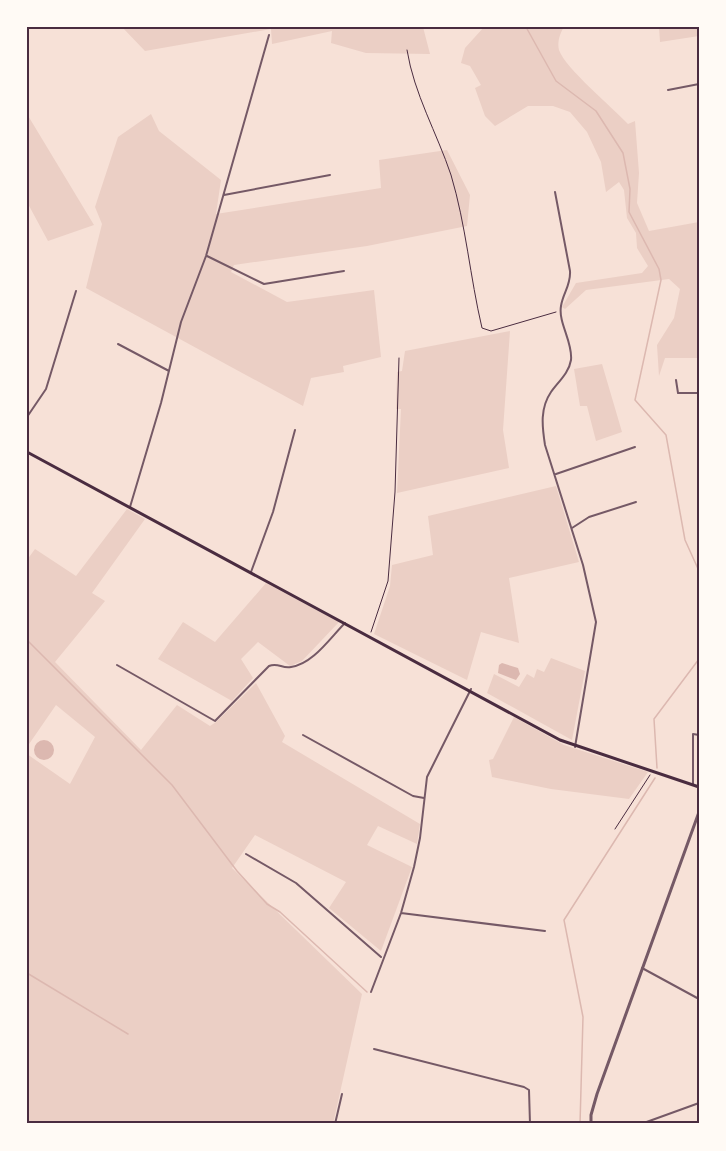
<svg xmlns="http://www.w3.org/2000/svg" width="726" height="1151" font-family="'Public Sans',sans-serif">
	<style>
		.green { fill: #ebcfc5 }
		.water { fill: #dcb8b0 }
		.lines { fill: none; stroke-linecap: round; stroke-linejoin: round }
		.stream { stroke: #dcb8b0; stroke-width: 1.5 }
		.path { stroke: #4a2c40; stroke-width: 1 }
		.minor { stroke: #755966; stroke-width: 2 }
		.tertiary { stroke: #755966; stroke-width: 3 }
		.secondary { stroke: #4a2c40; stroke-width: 3 }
		.neatline { fill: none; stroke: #4a2c40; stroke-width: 2 }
	</style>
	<rect width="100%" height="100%" fill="#f7e1d7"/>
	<path class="green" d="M122,27H423L430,54L366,53L331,43L332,31L272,44L271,29L145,51Z
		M484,27H564C560,33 557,42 559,50C565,68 613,108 628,124L635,121L639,173L637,203L649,231L699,222V358H665L659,376L657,345L674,318L680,289L669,279L586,290L565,309L562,307L576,283L642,273L648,266L637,248L636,233L627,218L624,190L619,182L606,192L601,162L587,132L570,112L553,106H528L495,126L485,116L475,88L481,85L470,66L461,63L465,48Z
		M659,27H699V36L660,42Z
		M27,114L94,225L48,241L27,202Z
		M151,114L159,131L221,180L216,214L381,188L379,160L447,150L470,195L467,226L367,246L234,265L231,272L287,302L374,290L381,357L343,366L344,372L311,378L303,406L86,288L102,224L95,207L118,137Z
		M510,331L503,430L509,468L397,493L401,409H396L397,372L402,371L405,351Z
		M602,364L622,432L596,441L587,406H580L574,369Z
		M556,486L579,562L509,578L519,643L481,632L467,680L374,634L390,586L392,565L433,555L428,516Z
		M127,509L145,519L92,593L105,601L55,662L141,750L177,705L210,726L216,722L256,683L285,736L282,742L420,824L417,844L378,826L367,845L412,867L381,951L329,908L346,882L255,835L232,868L362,994L333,1124H27V754L70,784L95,737L56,705L27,747V560L35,549L76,576Z
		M266,583L339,622L302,661L290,666L258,642L241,659L253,678L232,701L158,659L183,622L215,642Z
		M551,658L585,671L572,740L487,693L494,674L519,687L527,674L534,678L537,669L544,672Z
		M514,717L564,745L648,772L629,799L551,789L492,777L489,760L493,759Z"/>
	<path class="water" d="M502,663L518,668L520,674L516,680L498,673L499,665Z
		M34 750a10 10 0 1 1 20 0a10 10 0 1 1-20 0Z"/>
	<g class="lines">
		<path class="stream" d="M526,27L556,81L596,111L623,153L630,189L629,212L659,269L661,280L635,400L666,435L685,540L699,571
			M27,640L172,785L237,871L267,904L280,912L367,992
			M657,768L654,719L699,659
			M27,973L128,1034
			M580,1124L583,1017L564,920L655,778"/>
		<path class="path" d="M407,50C414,94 437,133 451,175C466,225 470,277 482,328L491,331L556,312
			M371,632L388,581L395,492L399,358
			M615,829L650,775"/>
		<path class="minor" d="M668,90L699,84
			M555,192L570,271C571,285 563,293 561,306C558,323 573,342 571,360C569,373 558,382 551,392C540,408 542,426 545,445L583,565L596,622L575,747
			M224,195L330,175
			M207,256L264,284L344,271
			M118,344L169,371
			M676,380L678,393H699
			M27,417L46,389L76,291
			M556,474L635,447
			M130,507L161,403L181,322L206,256L269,35
			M572,528L589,517L636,502
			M251,572L273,512L295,430
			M117,665L215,721L269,666C278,662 282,669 291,667C313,664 330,638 345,623
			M303,735L413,796L424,798
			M693,785V734L699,735
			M246,854L296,883L381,957
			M401,913L545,931
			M642,968L699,999
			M371,992L401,913L414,867L420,838L427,777L471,689
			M374,1049L524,1087L529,1090L530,1124
			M335,1124L342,1094
			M641,1124L699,1103"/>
		<path class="tertiary" d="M591,1124V1115L597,1094L699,812"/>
		<path class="secondary" d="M27,452L560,740L699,787"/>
	</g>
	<rect width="726" height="1151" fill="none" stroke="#fffaf5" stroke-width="57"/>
	<rect x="28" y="28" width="670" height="1094" class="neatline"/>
</svg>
